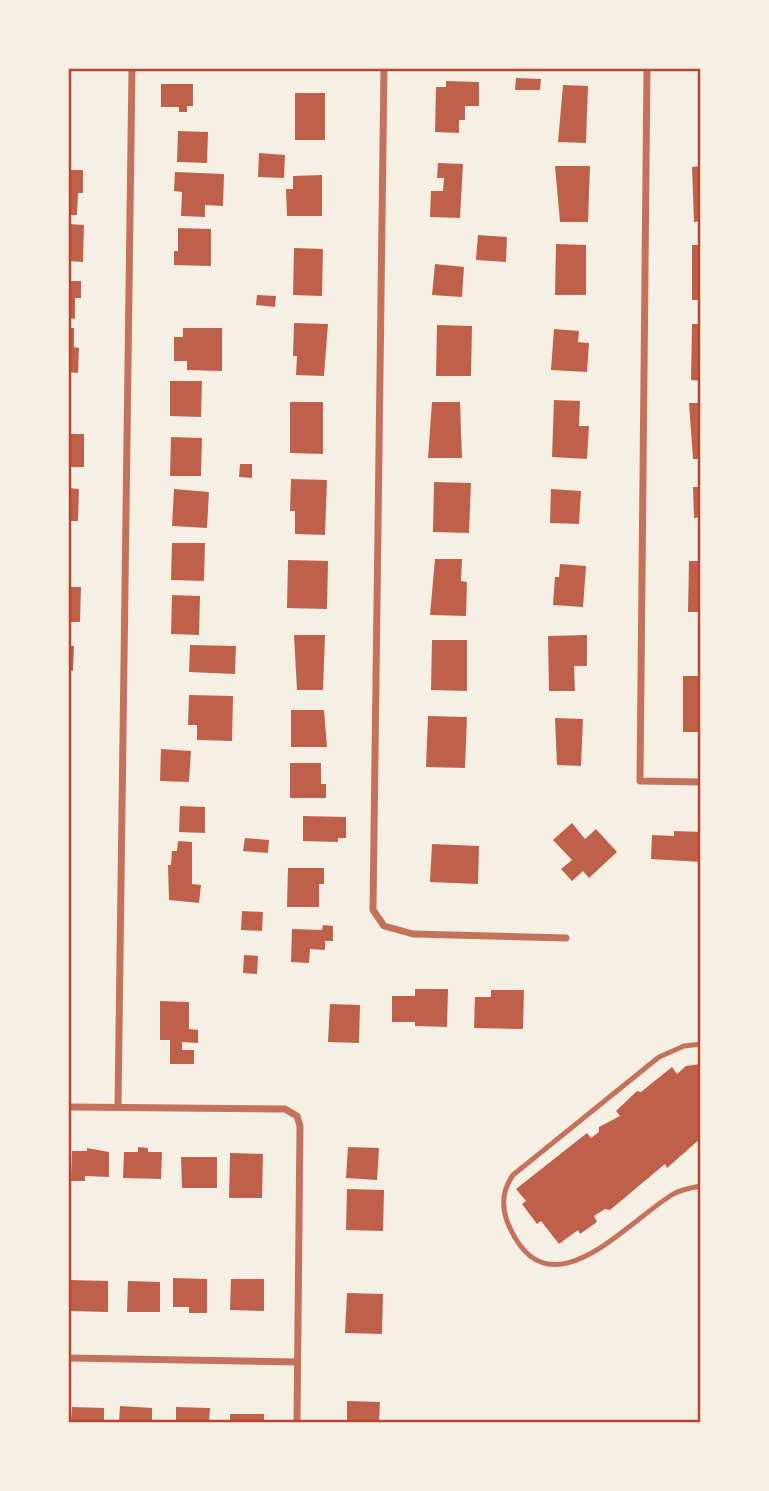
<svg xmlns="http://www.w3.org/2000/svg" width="769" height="1491" font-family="'PT Serif',serif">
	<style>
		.building { fill: #bf614a }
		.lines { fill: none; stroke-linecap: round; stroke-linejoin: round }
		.service { stroke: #c5725c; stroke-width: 5 }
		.minor { stroke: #c5725c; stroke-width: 7 }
		.neatline { fill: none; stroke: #b5482f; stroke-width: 2.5 }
	</style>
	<rect width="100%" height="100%" fill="#f6efe4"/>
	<path class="building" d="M516,78L541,79L540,90H515Z
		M446,81L479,82V106H465V120H459V133L435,132L436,87H446Z
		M161,84H193V106H187V112H179V107H161Z
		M563,85L588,86L586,143L558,142Z
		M295,93H325V140H295Z
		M178,131L208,132L207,163L177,162Z
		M259,153L285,155L284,178L258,177Z
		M438,163L463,164L460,218L430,217L431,191H443L444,178H437Z
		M555,166H590L588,222H560Z
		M701,166V221L694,222L692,167Z
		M68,170H83V193H78L77,215H68Z
		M175,172L224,174L223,206L205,205V217L181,216L182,192L174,191Z
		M322,175V216H287L286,189H293V176Z
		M68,224L84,225L83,262L68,261Z
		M178,228L211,229V266L174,265V251H178Z
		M478,235L507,237L506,262L476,260Z
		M556,244L586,245V295H555Z
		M692,245H701V300H692Z
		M294,248L323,249L322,296L293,295Z
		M435,264L464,267L462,297L432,295Z
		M68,281H81V298H75V319L68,318Z
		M257,295L276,296L275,307L256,305Z
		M294,323L328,324L324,376L296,375L297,356H293Z
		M692,324H701V381L691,380Z
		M437,325L472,326L471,376H436Z
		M68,328H74V347L79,348L78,373L68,372Z
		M183,328H222V371L187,370V361H174V337H183Z
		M554,329L579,331L578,342L589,343L587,372L551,370Z
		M170,381H202L201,417L170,416Z
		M554,400L580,401L579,426H589L587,459L552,457Z
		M290,402H323V454L290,453Z
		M432,402H460L462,458H428Z
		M689,403H701V459H693Z
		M68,434H84V467H68Z
		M171,437L202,438L201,476H170Z
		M240,464H252V478L239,477Z
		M291,479L327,480L325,535L295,534V511H290Z
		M434,482L471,483L469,533L433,532Z
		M693,487H701V517L694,518Z
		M68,488L79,489L78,521H68Z
		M174,489L209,492L207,528L172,526Z
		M551,489L581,491L579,524L550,523Z
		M172,543H205L204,581L171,580Z
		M435,559H462L461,581L467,582L466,616L430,615Z
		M288,560L328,561L327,609L287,608Z
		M689,561H701V612H688Z
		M560,564L586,566L583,607L553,605L555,577H559Z
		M68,587H81L80,622H68Z
		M172,595L200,596L199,635L171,634Z
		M294,635H325L323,690H297Z
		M587,635V666H574L575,691H549L548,636Z
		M432,640H467V691L431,690Z
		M190,645L236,646L235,674L189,672Z
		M68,646H74L73,671L68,670Z
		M683,676H701V732H683Z
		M189,695L233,696L232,741L197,740V725H188Z
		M291,710H324L327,747H291Z
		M428,716L467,717L465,768L426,767Z
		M555,718L583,719L581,766L557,765Z
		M161,749L191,751L189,782L160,781Z
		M290,763H321V784H326V798H290Z
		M180,806L205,807V833L179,832Z
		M303,816L346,817V838H338V842L303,841Z
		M572,823L585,839L596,829L617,852L589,878L583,871L572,881L561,869L572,860L553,840Z
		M674,831L701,832V862L651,859L652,835L674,836Z
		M245,838L269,840L268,853L243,851Z
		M178,841L192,842V884L201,885L199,903L169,900L168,865H171L172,851H177Z
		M432,844L479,846L478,884L430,882Z
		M288,868H324V884H319V907H287Z
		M242,911L263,912L262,931L241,930Z
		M323,925L333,926V941H325V950L310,949L309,963L291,962L292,929L322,930Z
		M244,955L258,956L257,974L243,973Z
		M415,989H448L447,1027L415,1026V1022H392V996H415Z
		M491,990H524L523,1029L474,1028L475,997H491Z
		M160,1001L189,1002V1029L198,1030V1043L182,1042V1050H194V1064H170V1040H160Z
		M330,1004L360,1005L359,1043L328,1042Z
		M701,1064V1138L667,1168L665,1164L610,1210L605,1209L594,1216L597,1222L580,1234L578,1230L559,1244L541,1221L537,1224L522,1204L526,1201L516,1189L587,1133L591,1138L599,1132V1127L620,1116L616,1111L637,1091L641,1092L672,1067L677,1074L686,1066Z
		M138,1147L148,1148V1152H162L161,1179L123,1178L124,1152H138Z
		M348,1147L379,1148L377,1180L346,1178Z
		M87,1148L109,1152V1177L85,1176V1181H71L72,1151H87Z
		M230,1153L263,1154L262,1198H229Z
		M181,1157H217V1188H182Z
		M347,1189L384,1190L383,1231L346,1230Z
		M173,1278L207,1279V1313H189V1307H173Z
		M231,1279H264V1311L230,1310Z
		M69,1280L108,1281V1312L69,1311Z
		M128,1281L160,1282V1312H127Z
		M347,1293L383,1294L382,1334L345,1333Z
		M347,1401L380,1402L379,1423H347Z
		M120,1406L152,1408V1423H119Z
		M72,1407L104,1408V1423H71Z
		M176,1407L210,1408L209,1423H176Z
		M230,1414H264V1423H230Z"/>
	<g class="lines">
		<path class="service" d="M701,1044L684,1046L659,1057L513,1175C503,1189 501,1204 507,1221C545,1318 622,1227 670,1196C679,1190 690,1188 701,1186"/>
		<path class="minor" d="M384,68L373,910L384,926L413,934L566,938
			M647,68L640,781L701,782
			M68,1107L285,1109L297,1116L300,1126L297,1423
			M118,1107L132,68
			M68,1358L297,1362"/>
	</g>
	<rect width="769" height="1491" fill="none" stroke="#f6efe4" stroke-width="140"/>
	<rect x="70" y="70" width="629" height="1351" class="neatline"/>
</svg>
